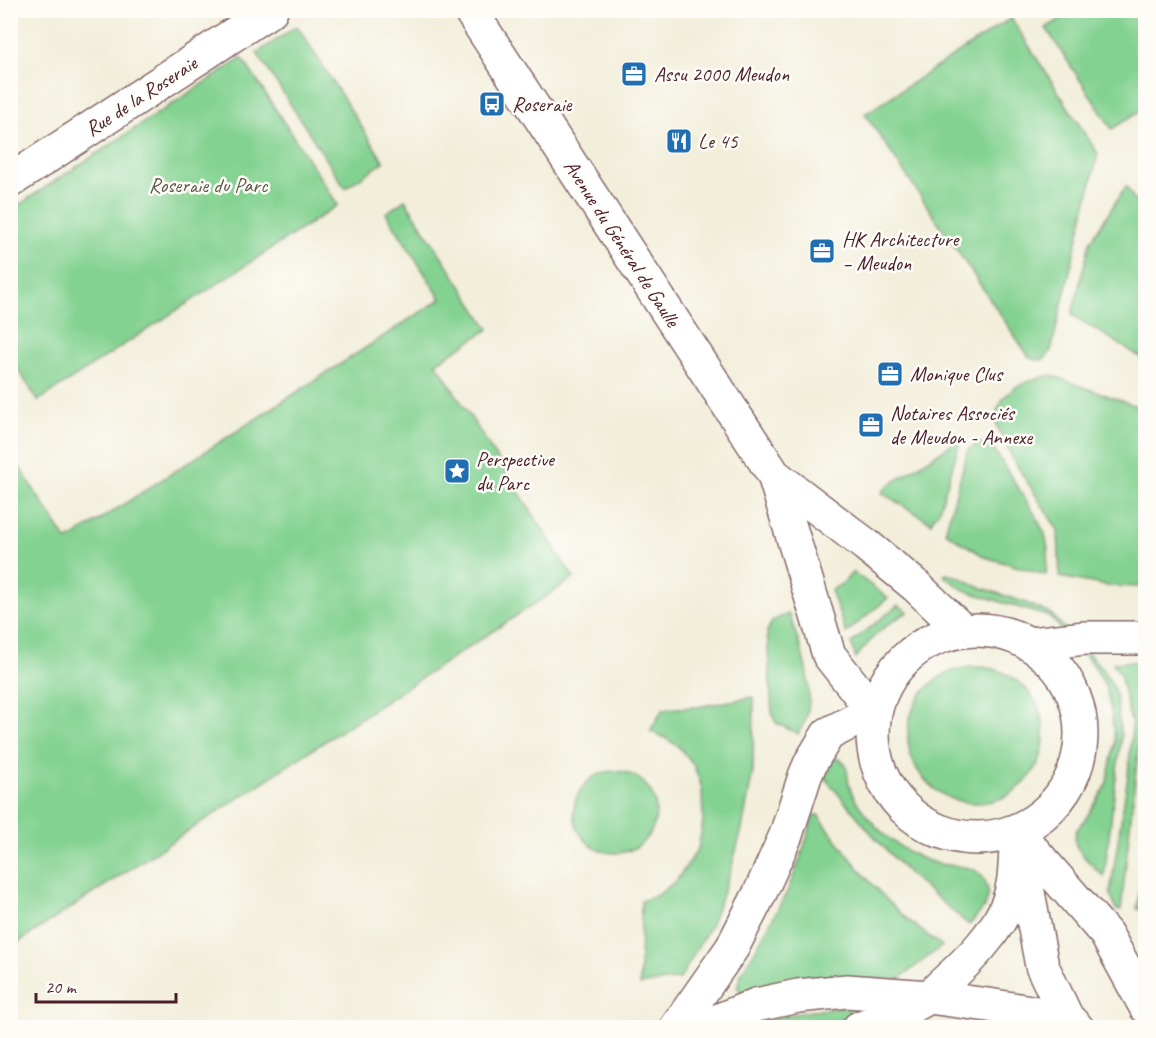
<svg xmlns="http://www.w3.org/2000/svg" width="1156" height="1038" font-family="Caveat,sans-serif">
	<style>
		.green { fill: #83d291; stroke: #66785e; stroke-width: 1.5 }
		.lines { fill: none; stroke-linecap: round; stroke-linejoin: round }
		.minor-casing { stroke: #856768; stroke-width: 36 }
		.major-casing { stroke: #856768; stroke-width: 36 }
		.minor { stroke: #fff; stroke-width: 33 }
		.major { stroke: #fff; stroke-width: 33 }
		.labels { text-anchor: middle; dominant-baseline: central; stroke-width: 5; stroke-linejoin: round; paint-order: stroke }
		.poi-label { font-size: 21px; fill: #4a1f2b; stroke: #fdfcf7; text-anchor: start }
		.street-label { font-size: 21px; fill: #4a1f2b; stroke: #fdfcf7 }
		.park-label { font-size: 21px; fill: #5b554a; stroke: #fdfcf7 }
	</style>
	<rect width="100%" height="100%" fill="#fdfcf7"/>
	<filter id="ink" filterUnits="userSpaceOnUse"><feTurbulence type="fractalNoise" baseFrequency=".0167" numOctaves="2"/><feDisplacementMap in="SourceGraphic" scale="12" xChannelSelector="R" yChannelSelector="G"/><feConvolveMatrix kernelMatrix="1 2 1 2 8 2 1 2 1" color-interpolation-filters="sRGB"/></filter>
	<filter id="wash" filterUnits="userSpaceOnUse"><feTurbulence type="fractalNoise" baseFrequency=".008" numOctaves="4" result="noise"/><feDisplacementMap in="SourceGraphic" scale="24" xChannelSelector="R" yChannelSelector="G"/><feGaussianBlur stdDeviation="1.35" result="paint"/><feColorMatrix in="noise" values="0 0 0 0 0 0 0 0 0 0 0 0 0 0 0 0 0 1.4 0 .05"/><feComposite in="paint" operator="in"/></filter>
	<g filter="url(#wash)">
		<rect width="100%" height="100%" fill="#f2eeda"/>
		<path class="green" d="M1074,11H1145V108L1112,129L1046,28Z
			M1011,18L1098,154L1051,350C1047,360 1038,363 1029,357L865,114Z
			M297,26L384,162L345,188L257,53Z
			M242,58L338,205L38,401L11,358V210Z
			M1126,186L1145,216V360L1072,315L1090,242Z
			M405,200L489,329L436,363L574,578L11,947V454L67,541L441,299L386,213Z
			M1050,375L1142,408L1145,406V587L1108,586L1060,577L1058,530L1015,463L997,426L996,413L1004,397L1016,387L1029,381Z
			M961,438L939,511L933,518L932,523L882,493L886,487Z
			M982,443L991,445L1034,513L1045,534L1048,550L1046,575L985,557L945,532L968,450L974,446Z
			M853,572L888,598L846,633L831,590L842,584Z
			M946,574L960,577L974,585L1026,603L1051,614L1101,667L1113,686L1116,696L1121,737L1104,877L1085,858L1076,846L1075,839L1076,831L1086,818L1106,786L1115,742L1111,711L1106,688L1095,667L1050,617L975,594L964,590L944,576Z
			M898,605L908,612C885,624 871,638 856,658L851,643Z
			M789,614C800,645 817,688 805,721C803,725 800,730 798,734L776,723L772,714L767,632C771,619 777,618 789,614Z
			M1145,661V686L1121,910H1116L1110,893L1128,775L1132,727L1120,674L1113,663Z
			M908 735a68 68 0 1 1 136 0a68 68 0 1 1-136 0Z
			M754,697L753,771L742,829L729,876L711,924L680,979L640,985L641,901L658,895L677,880L698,849L703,822L702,788L694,766L678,746L665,738L650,731L663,709L697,707Z
			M835,758C850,760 846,776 850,788C855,804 876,828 890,839C902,849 920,859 935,863C952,868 976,862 985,881C994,900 981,912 969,925L908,873L877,840L824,777L826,770Z
			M574 812a41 41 0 1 1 82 0a41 41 0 1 1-82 0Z
			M814,815H818C840,844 862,875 888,901C904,918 923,932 942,946L899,979L814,981L743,993L737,987L742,972L753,954L787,892L800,859Z
			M1145,833L1146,881L1141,910L1137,909Z
			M859,1005L860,1014L815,1027L741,1028C779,1014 819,1010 859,1005Z"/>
	</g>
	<g filter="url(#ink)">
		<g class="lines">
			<defs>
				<path id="minor" d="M470,10L774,475L829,655L873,711L828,734L811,762L805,776L786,835L760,893L732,948L676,1028
					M10,181L271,10
					M774,475L866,545L916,586L962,630
					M700,1028L756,1005L798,996L847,991L929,997L988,1005L1067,1018
					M859,1028C882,1019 906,1011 927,998C933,994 939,987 945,982C968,961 997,933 1008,903C1015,885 1015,867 1016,848"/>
				<path id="major" d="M873 734a104 104 0 1 1 208 0a104 104 0 1 1-208 0Z
					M1031,644L1085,638H1146
					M1017,832L1106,934L1146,1007
					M1017,834L1042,966L1067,1018L1077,1028"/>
			</defs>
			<use href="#minor" class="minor-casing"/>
			<use href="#major" class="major-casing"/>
			<use href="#minor" class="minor"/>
			<use href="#major" class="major"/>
		</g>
	</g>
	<defs>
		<symbol id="office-square" viewBox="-11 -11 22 22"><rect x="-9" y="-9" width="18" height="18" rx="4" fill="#1f6fb2" stroke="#fdfcf7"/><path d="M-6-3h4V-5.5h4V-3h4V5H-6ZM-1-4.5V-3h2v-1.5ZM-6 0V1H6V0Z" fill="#fff"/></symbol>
		<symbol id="bus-square" viewBox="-11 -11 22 22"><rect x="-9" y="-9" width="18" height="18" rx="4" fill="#1f6fb2" stroke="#fdfcf7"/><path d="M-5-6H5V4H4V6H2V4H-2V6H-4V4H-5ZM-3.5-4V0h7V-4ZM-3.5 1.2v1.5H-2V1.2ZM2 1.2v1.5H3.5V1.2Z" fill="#fff"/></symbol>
		<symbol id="restaurant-square" viewBox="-11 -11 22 22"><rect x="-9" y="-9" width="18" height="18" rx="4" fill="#1f6fb2" stroke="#fdfcf7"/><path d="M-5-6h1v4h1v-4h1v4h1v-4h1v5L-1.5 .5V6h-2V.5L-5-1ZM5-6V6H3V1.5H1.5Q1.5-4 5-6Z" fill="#fff"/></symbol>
		<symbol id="sight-square" viewBox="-11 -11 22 22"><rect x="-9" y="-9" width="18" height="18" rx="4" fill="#1f6fb2" stroke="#fdfcf7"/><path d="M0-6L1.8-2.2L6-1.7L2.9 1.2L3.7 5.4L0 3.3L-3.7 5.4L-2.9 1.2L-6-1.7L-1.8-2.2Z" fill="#fff"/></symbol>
	</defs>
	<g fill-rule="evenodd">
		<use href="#office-square" x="619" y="59" width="30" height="30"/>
		<use href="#bus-square" x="477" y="89" width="30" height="30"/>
		<use href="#restaurant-square" x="664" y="126" width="30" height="30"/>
		<use href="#office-square" x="807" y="236" width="30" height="30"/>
		<use href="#office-square" x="875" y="359" width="30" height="30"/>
		<use href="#office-square" x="856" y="410" width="30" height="30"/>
		<use href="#sight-square" x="442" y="456" width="30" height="30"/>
	</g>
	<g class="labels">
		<g class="poi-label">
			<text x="654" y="74">Assu 2000 Meudon</text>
			<text x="512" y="104">Roseraie</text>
			<text x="698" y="141">Le 45</text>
			<text x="842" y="239">HK Architecture<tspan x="842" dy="24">– Meudon</tspan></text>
			<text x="910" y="374">Monique Clus</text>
			<text x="890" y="413">Notaires Associés<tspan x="890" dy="24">de Meudon - Annexe</tspan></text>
			<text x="476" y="459">Perspective<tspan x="476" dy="24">du Parc</tspan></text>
		</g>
		<g class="street-label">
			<text transform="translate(141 96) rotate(-33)">Rue de la Roseraie</text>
			<text transform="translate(622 243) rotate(57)">Avenue du Général de Gaulle</text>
		</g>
		<g class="park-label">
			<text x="208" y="185">Roseraie du Parc</text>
		</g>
	</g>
	<rect width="1156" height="1038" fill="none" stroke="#fdfcf7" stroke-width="36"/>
	<path d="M36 993v9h140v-9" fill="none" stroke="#4a1f2b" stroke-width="3"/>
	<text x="45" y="993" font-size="18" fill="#4a1f2b" stroke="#fdfcf7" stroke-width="4.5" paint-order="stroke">20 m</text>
</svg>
